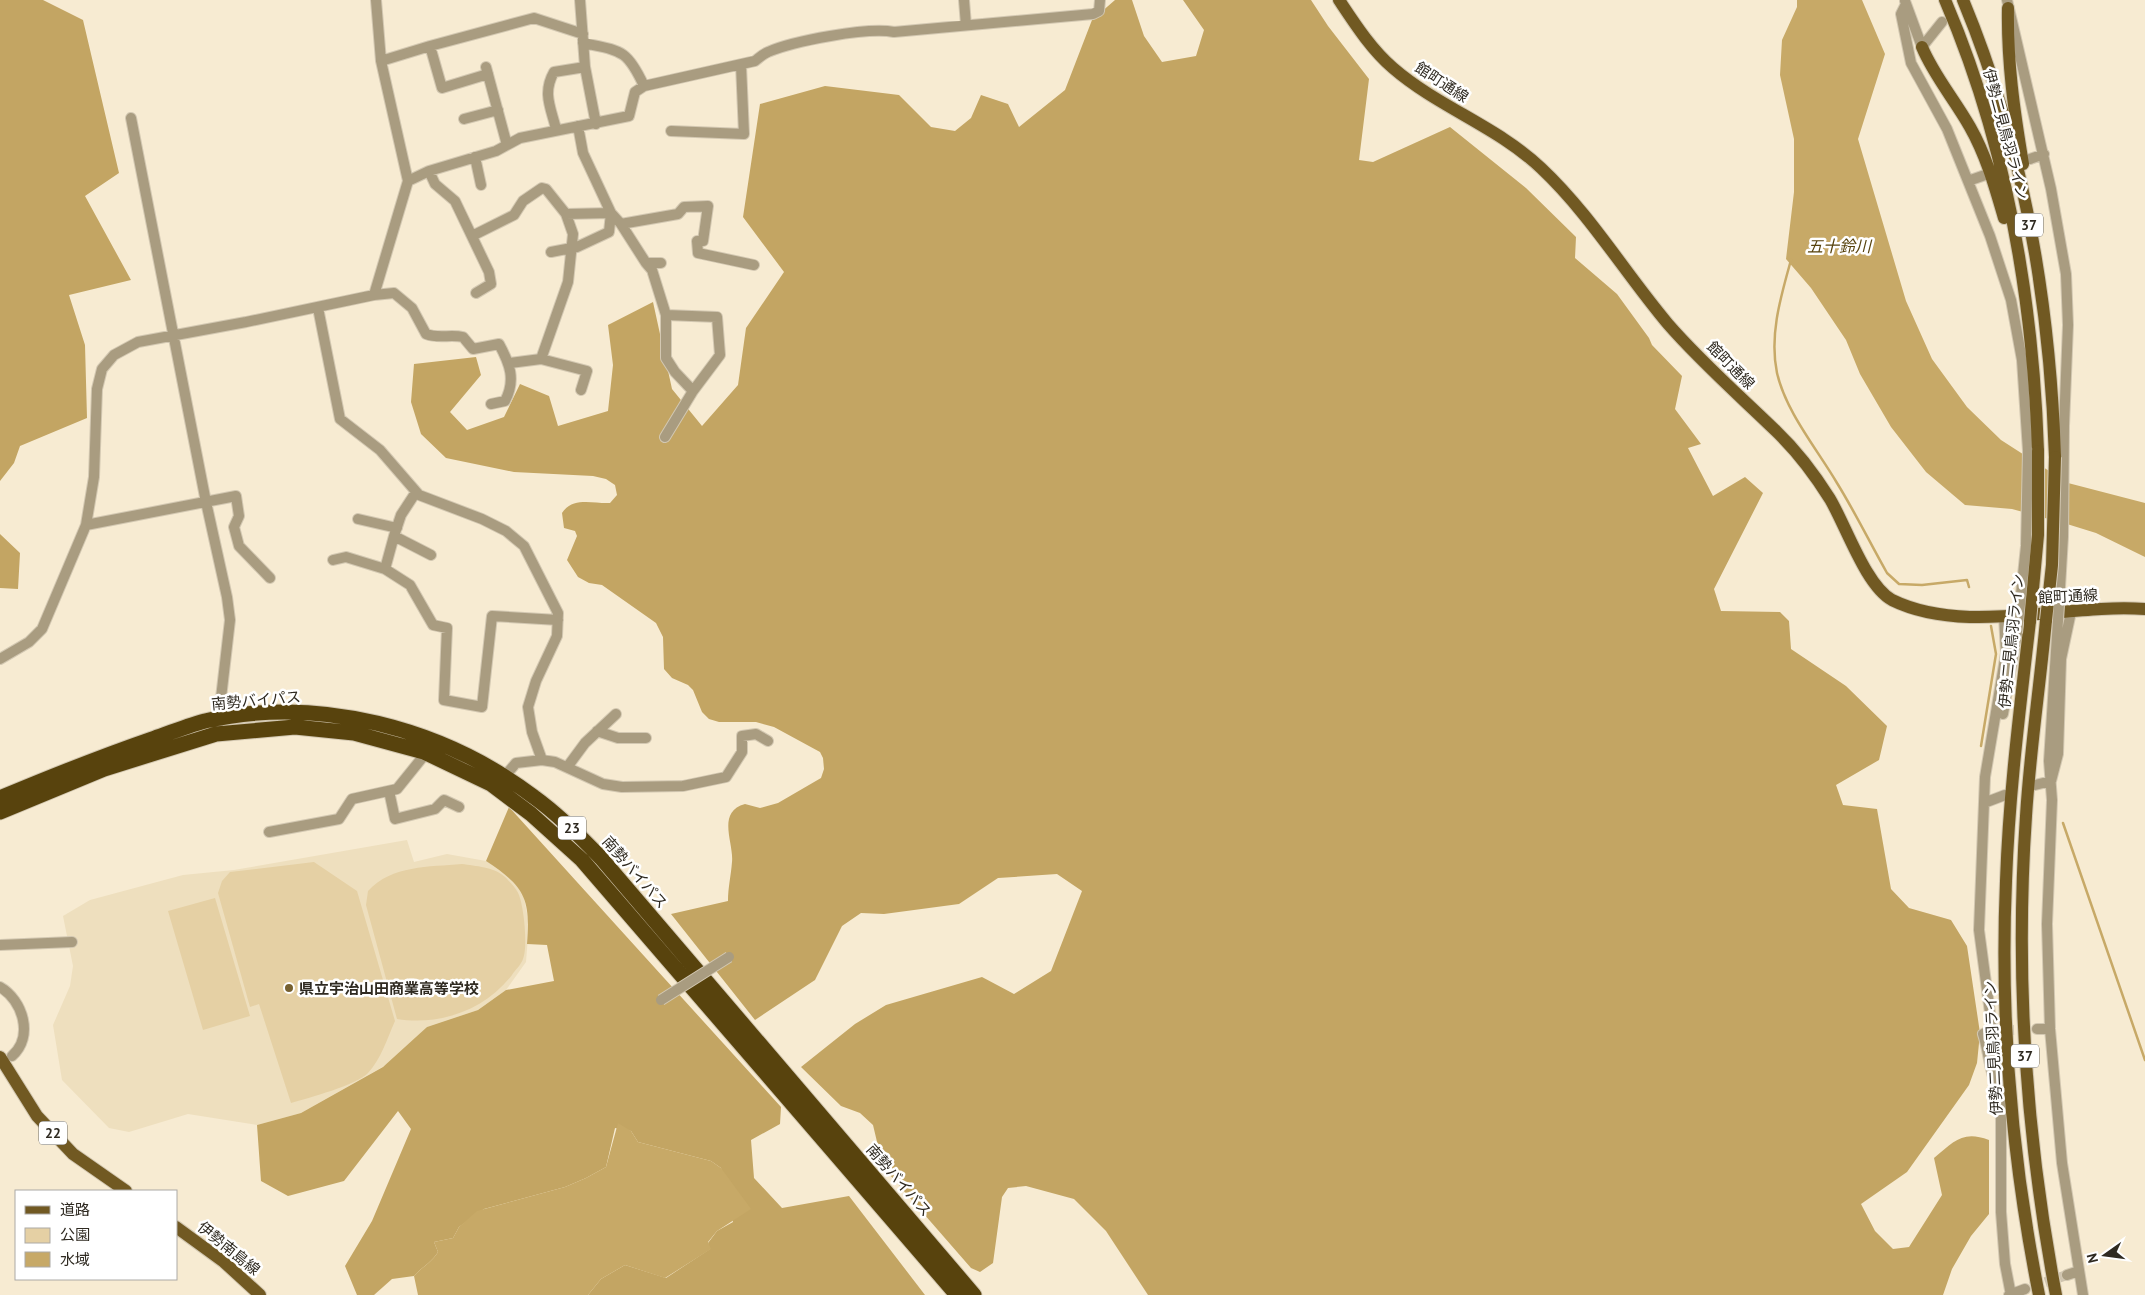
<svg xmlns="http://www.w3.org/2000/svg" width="2145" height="1295" font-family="'PT Sans','Noto Sans JP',sans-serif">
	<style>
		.built { fill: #eedfbe }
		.green { fill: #e5d0a4 }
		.forest { fill: #c3a563 }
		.water { fill: #c7a967 }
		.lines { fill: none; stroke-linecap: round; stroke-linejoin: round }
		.stream { stroke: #c7a967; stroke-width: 2.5 }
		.minor-tunnel { stroke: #cfc4af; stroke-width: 10; stroke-dasharray: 10 5; stroke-linecap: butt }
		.minor-casing { stroke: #d3c8b2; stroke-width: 12 }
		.major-casing { stroke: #d3c8b2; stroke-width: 14 }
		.highway-casing { stroke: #d3c8b2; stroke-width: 17 }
		.minor { stroke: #a99c80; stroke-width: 10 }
		.major { stroke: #715922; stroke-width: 12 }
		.highway { stroke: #58430d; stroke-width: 15 }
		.minor-bridge-casing { stroke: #d3c8b2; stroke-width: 12; stroke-linecap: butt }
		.major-bridge-casing { stroke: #d3c8b2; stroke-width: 14; stroke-linecap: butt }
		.minor-bridge { stroke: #a99c80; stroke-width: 10 }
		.major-bridge { stroke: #715922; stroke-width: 12 }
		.poi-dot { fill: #766030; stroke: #fff; stroke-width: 2 }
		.labels { text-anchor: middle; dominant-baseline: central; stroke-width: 5; stroke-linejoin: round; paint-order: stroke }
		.shield { fill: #fff; stroke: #6d6a64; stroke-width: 1 }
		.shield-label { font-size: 14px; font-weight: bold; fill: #2f2a21 }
		.street-label { font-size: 15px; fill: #2f2a21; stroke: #fff }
		.poi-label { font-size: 15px; font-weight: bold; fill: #2f2a21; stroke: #fff; text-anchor: start }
		.water-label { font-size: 16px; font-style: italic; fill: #57420c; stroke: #fff }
	</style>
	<rect width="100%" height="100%" fill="#f7ebd2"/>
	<path class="built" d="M407,840L414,862L447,854L486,861L508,876L523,892L529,924L526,962L506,990L478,1010L427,1027L393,1061L301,1113L257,1125L188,1114L129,1132L109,1128L62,1080L53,1025L70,986L73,966L63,916L90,900L183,875L234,870Z"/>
	<path class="green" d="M314,862L357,891L395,1021C387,1039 381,1059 368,1073C357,1085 308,1098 291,1103L259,1004L250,1007L218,893L222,881L230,872Z
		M462,864C475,866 495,867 505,877C509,881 517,889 519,895C524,908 528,947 523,959C521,965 515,970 512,975C485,1010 440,1026 397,1019L366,905L368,891C392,865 429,867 462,864Z
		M215,898L250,1016L203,1030L168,911Z"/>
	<path class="forest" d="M0,0H43L83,20L119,173L85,196L131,280L69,295L85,345L87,418L20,446L14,463L0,481Z
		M1115,0H1132L1144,36L1162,62L1196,56L1204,30L1183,0H1311L1328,26L1369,79L1359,160L1373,162L1450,127L1526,188L1576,237L1575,258L1617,294L1649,338L1652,345L1682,376L1675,409L1701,444L1688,448L1713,496L1745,477L1763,493L1714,589L1721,611L1780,612L1789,621L1791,649L1846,686L1887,726L1879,760L1836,785L1843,805L1877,809L1891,889L1909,908L1951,920L1967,946L1980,1033L1977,1063L1969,1085L1907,1172L1861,1204L1875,1231L1893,1249L1909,1247L1942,1195L1934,1158C1954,1142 1962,1130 1989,1140V1214L1971,1236L1952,1269L1943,1295H1148L1106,1231L1074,1199L1026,1186L1008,1188L1002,1197L993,1263L980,1272L971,1268L883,1167L873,1125L860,1113L841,1106L801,1067L855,1024L886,1005L982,977L1014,994L1051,971L1082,891L1057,874L998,878L959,904L884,914L861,913L842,926L815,980L755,1020L671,914L728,901C728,887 731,876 732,862C734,843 716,812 745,804L760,808L778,803L821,778L824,769L823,758L820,752L774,727L756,722H719L709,719L702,712L693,690L688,685L672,678L664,669L663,637L656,623L602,585L589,583L578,577L567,560L577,536L575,531L564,528L562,513C573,496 594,504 610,503L617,495L615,485L606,479L593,476L514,472L446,458L421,434L411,402L414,364L476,357L481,375L450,412L467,430L504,417L520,384L549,396L558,426L608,411L613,365L608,325L653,302L672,389L702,426L738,385L746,328L784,272L743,217L760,104L825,86L899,95L931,127L955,131L971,118L981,95L1008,104L1019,127L1065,90L1092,20Z
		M0,534L20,553L18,589L0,588Z
		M509,807L781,1107L780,1124L751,1140L754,1178L782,1208L849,1196L925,1295H588L601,1279L625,1265L666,1278L710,1249L708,1243L717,1231L733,1222L721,1168L711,1161L638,1142L631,1131L615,1128L606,1167L586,1178L565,1187L484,1209L459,1227L453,1238L434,1242L438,1252C432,1262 422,1267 414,1276L392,1279L374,1295H357L345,1266L372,1221L411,1129L398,1111L344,1181L288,1196L261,1181L257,1125L301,1113L383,1067L427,1027L478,1010L506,990L554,981L547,945L527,944C531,898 524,886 486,861Z"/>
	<path class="water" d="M1797,0H1862L1885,54L1858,139L1906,301L1932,359L1967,407L2001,440L2068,483L2145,503V557L2096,533L2067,524L2012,509L1965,505L1926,472L1891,427L1860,374L1846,340L1811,288L1786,259L1794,192V139L1780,75L1782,40L1797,7Z
		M618,1123L631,1131L638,1142L711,1161L721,1168L751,1209L717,1231L708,1242L711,1249L665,1278L625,1265L601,1279L588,1295H418L414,1276C422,1267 432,1262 438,1252L434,1242L453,1238L459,1227L477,1211L565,1187L586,1178L606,1167Z"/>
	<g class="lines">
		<path class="stream" d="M1791,260C1781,296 1769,335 1777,373C1786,412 1817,449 1837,483C1855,512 1870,543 1887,573L1899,584L1922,585L1967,580L1969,587
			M1981,746L1996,654L1991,626
			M2063,823L2145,1060"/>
		<path class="minor-tunnel" d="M1989,1031L2037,1029
			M2031,1287L2067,1275"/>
		<defs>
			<path id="minor" d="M580,0L585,67L596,124
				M964,0L966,25
				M2007,0L2051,189L2066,274L2068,325L2064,426L2063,537L2059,605
				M1905,1L1922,47
				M1906,4L1901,14L1911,63L1947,129L1990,236L2011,300L2022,360L2028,451
				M583,43C621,51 627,49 644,86
				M430,46L534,18L583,34
				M1922,47L1942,22
				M381,61L430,46L442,88L488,74
				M486,67L507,145
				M131,118L206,502L227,597L230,620L218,724
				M464,119L498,110
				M578,126L583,153L611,213L621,224L646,263H661
				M556,129C551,108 542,93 554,72L585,67
				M671,131L744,134L741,65
				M475,157L481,185
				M2030,159L2044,154
				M429,171L435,184L455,201L489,272L491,284L476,293
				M408,181L429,171L496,151L520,138L629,116L635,92L644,86L755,61C759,58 763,54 768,52C793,41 867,27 894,32L1093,14L1099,11L1100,0
				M1968,181L1985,175
				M566,214L611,213
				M621,224L678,214L684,207L708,206L703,241H697L698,253L754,265
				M472,236L514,215L523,201L542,188L546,189L566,214L573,234L568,282L541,359
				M551,252L577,247L609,232L611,213
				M646,263L652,270L666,315V358L675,372L693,391L665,437
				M374,295L394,293L412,308L426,334C439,339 450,334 463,337L473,349L499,344C510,364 516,380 505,401L491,404
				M318,308L340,419L380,450L419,495L482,519L506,531L524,546L558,613L557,636L536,681L528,707L532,732L542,760
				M666,315L717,317L720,355L693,391
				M510,363L541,359L587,371L581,390
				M358,519L397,528
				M86,525L236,496L239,516L234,527L239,546L270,578
				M394,536L401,515L416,492
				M333,560L346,557L385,569L410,585L433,625L447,628L444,700L482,707L492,616L558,620
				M385,569L394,536L431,555
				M2004,616L2006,653L1985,777L1979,930L1998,1073L2001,1119V1212L2005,1264L2011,1295
				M2058,620L2049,761L2052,800L2047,924L2050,1029L2062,1163L2083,1295
				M0,659L29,642L42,629L86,525L94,477L97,389L102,369L114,355L138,342L246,322L374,295L408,181L381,61L376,0
				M2003,714L2017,633
				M597,731L618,738H646
				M568,766L585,743L616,714
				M505,776L516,763L542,760L555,762L603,784L622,787L683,786L726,777L742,752V736L756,734L768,741
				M2035,785L2051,781L2058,754L2061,659L2071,612
				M389,791L395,819L435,809L444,800L459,807
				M1984,803L2005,795
				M269,832L339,819L352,799L397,789L426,753
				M0,945L72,942
				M0,987C23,1000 34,1037 12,1056
				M2037,1029H2050
				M1989,1031L1983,1034C1989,1052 1989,1070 1997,1087
				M2067,1275L2079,1271
				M2009,1295L2025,1289"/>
			<path id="major" d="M1339,0C1355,24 1371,49 1393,68C1438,107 1498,127 1541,168C1590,214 1625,273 1668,324C1701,362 1740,396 1776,431C1797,451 1815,475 1830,499C1846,526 1866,586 1892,600C1965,636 2067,603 2145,609
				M1945,0C2006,142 2033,298 2038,451
				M1963,0C2023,144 2050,302 2055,457
				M2008,8C2007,61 2014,111 2023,164
				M1922,47C1934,76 1955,100 1970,127C1986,155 1995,187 2004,218
				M2046,620C2040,685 2030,751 2026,816C2015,976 2026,1137 2056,1295
				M2030,621C2020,708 2009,794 2006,881C2000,1019 2012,1160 2039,1295
				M0,1057L37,1116L73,1154L126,1191
				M176,1227L224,1262L260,1295"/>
			<path id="highway" d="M0,798C50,777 100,757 152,739C169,733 187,726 205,721C318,695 443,728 534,797C559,815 580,836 601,858L974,1295
				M0,812L104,769L216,734L295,727L354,733L424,752L491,784L531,814L582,860L957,1295"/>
		</defs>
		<use href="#minor" class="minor-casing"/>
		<use href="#major" class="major-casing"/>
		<use href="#highway" class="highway-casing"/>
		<use href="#minor" class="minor"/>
		<use href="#major" class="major"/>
		<use href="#highway" class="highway"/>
		<defs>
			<path id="minor-bridge" d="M2058,620L2059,605
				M2017,633L2026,546L2028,451
				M661,1000L729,957"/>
			<path id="major-bridge" d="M2046,620L2052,565L2055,457
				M2030,621L2038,535V451"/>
		</defs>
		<use href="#minor-bridge" class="minor-bridge-casing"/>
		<use href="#major-bridge" class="major-bridge-casing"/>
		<use href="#minor-bridge" class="minor-bridge"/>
		<use href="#major-bridge" class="major-bridge"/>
	</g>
	<circle class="poi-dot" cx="289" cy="988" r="5"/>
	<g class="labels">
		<g class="shield">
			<rect x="2015" y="213.5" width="28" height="23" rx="4"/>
			<rect x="558" y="816.5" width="28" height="23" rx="4"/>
			<rect x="2011" y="1044.5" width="28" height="23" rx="4"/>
			<rect x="39" y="1121.5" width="28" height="23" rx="4"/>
		</g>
		<g class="shield-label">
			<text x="2029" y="225">37</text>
			<text x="572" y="828">23</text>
			<text x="2025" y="1056">37</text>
			<text x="53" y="1133">22</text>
		</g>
		<g class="street-label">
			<text transform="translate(1442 82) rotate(33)">館町通線</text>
			<text transform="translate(2006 134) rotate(75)">伊勢二見鳥羽ライン</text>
			<text transform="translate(1731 365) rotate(45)">館町通線</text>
			<text transform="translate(2068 596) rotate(-3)">館町通線</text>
			<text transform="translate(2011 641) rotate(-84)">伊勢二見鳥羽ライン</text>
			<text transform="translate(256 700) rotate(-5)">南勢バイパス</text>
			<text transform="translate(635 872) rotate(49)">南勢バイパス</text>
			<text transform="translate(1993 1048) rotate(-93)">伊勢二見鳥羽ライン</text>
			<text transform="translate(899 1180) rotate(49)">南勢バイパス</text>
			<text transform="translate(229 1248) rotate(39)">伊勢南島線</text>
		</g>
		<g class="poi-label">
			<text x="299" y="988">県立宇治山田商業高等学校</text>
		</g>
		<g class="water-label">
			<text x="1839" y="246">五十鈴川</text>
		</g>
	</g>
	<rect x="15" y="1190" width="162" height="90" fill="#ffffff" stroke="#acaaa6"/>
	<rect x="25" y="1206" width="25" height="8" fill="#715922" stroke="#acaaa6"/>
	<text x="60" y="1215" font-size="15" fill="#2f2a21">道路</text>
	<rect x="25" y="1228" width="25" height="15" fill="#e5d0a4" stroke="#acaaa6"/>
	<text x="60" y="1240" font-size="15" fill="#2f2a21">公園</text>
	<rect x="25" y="1252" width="25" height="15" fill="#c7a967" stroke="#acaaa6"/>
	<text x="60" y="1265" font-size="15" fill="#2f2a21">水域</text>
	<g transform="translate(2105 1255) rotate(256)" stroke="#ffffff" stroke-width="4" paint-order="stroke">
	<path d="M0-4L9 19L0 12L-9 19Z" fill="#2f2a21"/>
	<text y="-8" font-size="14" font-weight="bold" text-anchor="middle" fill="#2f2a21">N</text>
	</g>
</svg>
